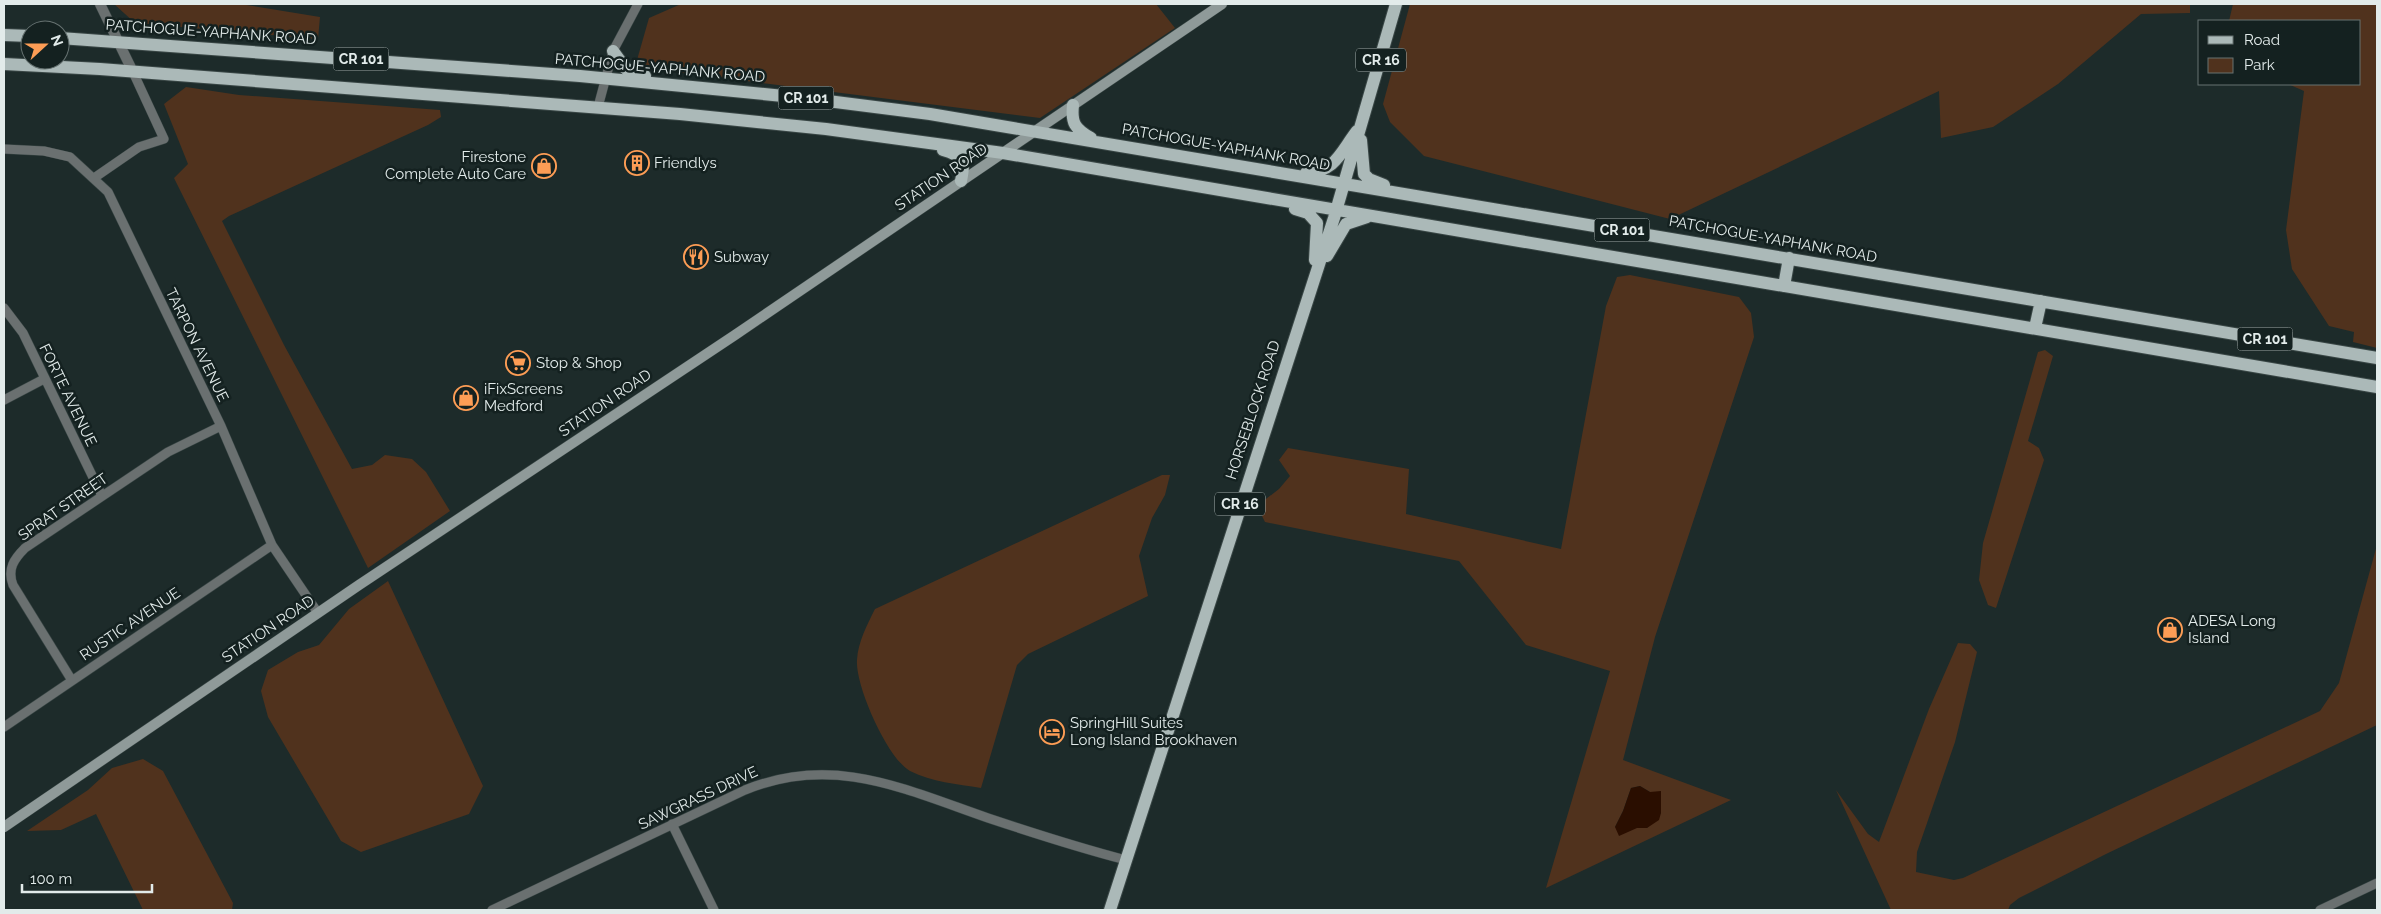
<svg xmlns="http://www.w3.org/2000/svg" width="2381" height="914" font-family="Raleway,sans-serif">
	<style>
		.green { fill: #50321d; fill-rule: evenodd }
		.water { fill: #2a0e00 }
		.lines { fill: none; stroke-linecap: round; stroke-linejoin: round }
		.minor-casing { stroke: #394645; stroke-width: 10 }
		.tertiary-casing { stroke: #394645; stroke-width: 11 }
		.secondary-casing { stroke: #394645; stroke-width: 11 }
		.primary-casing { stroke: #394645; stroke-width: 14 }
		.minor { stroke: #6a7070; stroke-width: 9 }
		.tertiary { stroke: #6a7070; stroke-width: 10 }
		.secondary { stroke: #8f9a99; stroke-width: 10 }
		.primary { stroke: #abb9b8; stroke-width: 12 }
		.labels { text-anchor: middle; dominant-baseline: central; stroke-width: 5; stroke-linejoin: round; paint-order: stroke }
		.shield { fill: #142120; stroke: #a4aead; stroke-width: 1 }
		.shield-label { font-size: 14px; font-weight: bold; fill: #e2ebea }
		.street-label { font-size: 15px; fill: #e2ebea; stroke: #142120 }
		.poi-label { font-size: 15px; fill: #e2ebea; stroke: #142120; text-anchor: start }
	</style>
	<rect width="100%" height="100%" fill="#1d2b2a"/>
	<path class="green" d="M114,4H240L320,17L318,39L135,23Z
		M681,4H1156L1175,28L1040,118L635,67L649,18Z
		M1410,4H2190V13L2141,14L2058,84L1993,127L1941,138L1939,91L1670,219L1424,156L1390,122L1383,104Z
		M2233,4H2377V348L2353,342L2354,332L2329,326L2292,269L2286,230L2304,91L2288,84H2360V21H2229Z
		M186,87L239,95L440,110L441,117L428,125L229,216L222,221L284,345L352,469L372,465L385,455L412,459L426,472L450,511L368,568L174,178L188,164L164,104Z
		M1630,275L1739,297L1751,313L1754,337L1655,637L1623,760L1731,800L1546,888L1610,671L1526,645L1459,561L1265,522L1261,514L1262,502L1279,489L1290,476L1279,460L1288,448L1409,469L1406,514L1561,549L1606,306L1617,277ZM1640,786L1660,798L1661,813L1647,828L1615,827L1623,811L1631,788Z
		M2045,350L2053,356L2028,441L2039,448L2044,460L1996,608L1988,605L1979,580L1983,543L2038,352Z
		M1162,475H1170L1165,495L1152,518L1139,556L1148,596L1028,654L1017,665L981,788C957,784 932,782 910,771C887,758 855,685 857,660C858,642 867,625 875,609Z
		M2377,545V725L2106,854L2019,898L2010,905L2008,910H1891L1836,790L1868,834L1879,842L1929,709L1958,643L1970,644L1977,652L1955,742L1917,852L1916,872L1954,880L1963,878L2320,711L2339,683Z
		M388,581L483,786L469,814L361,852L341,841L268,717L261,691L268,670L298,652L319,645L349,609Z
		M143,759L163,771L233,903L232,910H143L96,814L61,830L27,831L88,790L112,768Z"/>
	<path class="water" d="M1640,786L1650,792L1661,791V813L1659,820L1647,828H1637L1619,836L1615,827L1623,811L1631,788Z"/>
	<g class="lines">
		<defs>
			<path id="minor" d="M598,107L613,51L638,4
				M4,149L44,151L70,157L108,192L221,426L272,545L318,613
				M94,178L139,147L164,139L133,72
				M4,308L23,333L102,496
				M4,400L44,379
				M71,679L13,585C7,569 14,559 25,548L168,452L221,426
				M4,727L272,545
				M672,824L714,910
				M492,910L745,790C833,754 904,789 988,818C1033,833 1080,848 1126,860
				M2320,910L2377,883"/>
			<path id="tertiary" d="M100,4L133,72"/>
			<path id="secondary" d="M4,827L359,585L735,335L1222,4"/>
			<path id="primary" d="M4,35L30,36
				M60,38L580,76L804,98L930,114L2377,358
				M613,51L626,69L645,76
				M4,64L100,69L680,114L826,129L1003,153L2377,387
				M1073,105C1071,123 1075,129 1091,138
				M1361,140L1364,174L1369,179L1384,185
				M943,150C964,156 965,161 961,181
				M1306,173C1336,171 1340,153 1357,131
				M1295,209L1308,213L1317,223L1315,260
				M1327,256L1346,224L1367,217
				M1784,286L1789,258
				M2035,328L2041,301
				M1110,910L1334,218L1396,4"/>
		</defs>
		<use href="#minor" class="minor-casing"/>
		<use href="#tertiary" class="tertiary-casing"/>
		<use href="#secondary" class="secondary-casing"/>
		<use href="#primary" class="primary-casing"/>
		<use href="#minor" class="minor"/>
		<use href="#tertiary" class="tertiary"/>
		<use href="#secondary" class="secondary"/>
		<use href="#primary" class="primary"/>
	</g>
	<defs>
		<symbol id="building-ring" viewBox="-11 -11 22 22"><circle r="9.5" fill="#142120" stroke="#fd9d55" stroke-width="1.5"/><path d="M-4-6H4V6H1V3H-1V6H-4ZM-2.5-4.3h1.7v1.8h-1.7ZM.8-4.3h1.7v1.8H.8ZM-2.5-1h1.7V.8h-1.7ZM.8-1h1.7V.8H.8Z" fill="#fd9d55"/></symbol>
		<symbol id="shop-ring" viewBox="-11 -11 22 22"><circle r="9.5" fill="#142120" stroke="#fd9d55" stroke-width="1.5"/><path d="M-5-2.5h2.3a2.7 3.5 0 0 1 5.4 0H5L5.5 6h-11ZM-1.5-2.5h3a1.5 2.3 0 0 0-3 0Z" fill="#fd9d55"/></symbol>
		<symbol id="restaurant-ring" viewBox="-11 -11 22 22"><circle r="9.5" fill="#142120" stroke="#fd9d55" stroke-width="1.5"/><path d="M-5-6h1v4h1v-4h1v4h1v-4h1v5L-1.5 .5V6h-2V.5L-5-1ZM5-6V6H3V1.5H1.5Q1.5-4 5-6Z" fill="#fd9d55"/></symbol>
		<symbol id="supermarket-ring" viewBox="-11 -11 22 22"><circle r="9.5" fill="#142120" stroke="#fd9d55" stroke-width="1.5"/><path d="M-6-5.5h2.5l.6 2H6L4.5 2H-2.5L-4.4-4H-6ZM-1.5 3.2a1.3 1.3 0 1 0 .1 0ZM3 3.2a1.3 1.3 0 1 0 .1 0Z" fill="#fd9d55"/></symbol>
		<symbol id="hotel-ring" viewBox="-11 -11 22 22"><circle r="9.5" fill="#142120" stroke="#fd9d55" stroke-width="1.5"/><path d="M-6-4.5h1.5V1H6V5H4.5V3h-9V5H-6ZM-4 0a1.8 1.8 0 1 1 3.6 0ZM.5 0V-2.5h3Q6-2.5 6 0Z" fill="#fd9d55"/></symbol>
	</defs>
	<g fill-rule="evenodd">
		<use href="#building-ring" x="623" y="149" width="28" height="28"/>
		<use href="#shop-ring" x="530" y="152" width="28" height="28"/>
		<use href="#restaurant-ring" x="682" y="243" width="28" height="28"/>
		<use href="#supermarket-ring" x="504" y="349" width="28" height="28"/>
		<use href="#shop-ring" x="452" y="384" width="28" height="28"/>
		<use href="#shop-ring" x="2156" y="616" width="28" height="28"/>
		<use href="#hotel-ring" x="1038" y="718" width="28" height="28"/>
	</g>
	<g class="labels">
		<g class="shield">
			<rect x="333.5" y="47.5" width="55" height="23" rx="4"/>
			<rect x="1356" y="48.5" width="50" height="23" rx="4"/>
			<rect x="778.5" y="86.5" width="55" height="23" rx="4"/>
			<rect x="1594.5" y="218.5" width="55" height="23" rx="4"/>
			<rect x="2237.5" y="327.5" width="55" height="23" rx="4"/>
			<rect x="1215" y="492.5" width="50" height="23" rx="4"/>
		</g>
		<g class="shield-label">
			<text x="361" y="59">CR 101</text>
			<text x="1381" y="60">CR 16</text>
			<text x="806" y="98">CR 101</text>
			<text x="1622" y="230">CR 101</text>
			<text x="2265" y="339">CR 101</text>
			<text x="1240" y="504">CR 16</text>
		</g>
		<g class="street-label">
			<text transform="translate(211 32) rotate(4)">PATCHOGUE-YAPHANK ROAD</text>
			<text transform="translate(660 68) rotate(5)">PATCHOGUE-YAPHANK ROAD</text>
			<text transform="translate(1226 147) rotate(10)">PATCHOGUE-YAPHANK ROAD</text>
			<text transform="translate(941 177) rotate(-34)">STATION ROAD</text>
			<text transform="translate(1773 239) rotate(10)">PATCHOGUE-YAPHANK ROAD</text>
			<text transform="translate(197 345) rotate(64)">TARPON AVENUE</text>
			<text transform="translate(68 395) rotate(64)">FORTE AVENUE</text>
			<text transform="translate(605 403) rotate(-34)">STATION ROAD</text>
			<text transform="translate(1253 410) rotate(-72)">HORSEBLOCK ROAD</text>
			<text transform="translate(63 507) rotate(-35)">SPRAT STREET</text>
			<text transform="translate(130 624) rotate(-34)">RUSTIC AVENUE</text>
			<text transform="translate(268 629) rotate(-34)">STATION ROAD</text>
			<text transform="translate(698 798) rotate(-25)">SAWGRASS DRIVE</text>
		</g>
		<g class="poi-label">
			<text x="526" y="157" text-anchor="end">Firestone<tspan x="526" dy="17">Complete Auto Care</tspan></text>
			<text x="654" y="163">Friendlys</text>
			<text x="714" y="257">Subway</text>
			<text x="536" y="363">Stop &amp; Shop</text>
			<text x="484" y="389">iFixScreens<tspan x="484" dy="17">Medford</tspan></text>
			<text x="2188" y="621">ADESA Long<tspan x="2188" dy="17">Island</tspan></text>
			<text x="1070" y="723">SpringHill Suites<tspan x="1070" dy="17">Long Island Brookhaven</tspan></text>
		</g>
	</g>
	<rect width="2381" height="914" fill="none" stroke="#e2ebea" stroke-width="10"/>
	<rect x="2198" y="20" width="162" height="65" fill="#142120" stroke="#667271"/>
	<rect x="2208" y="36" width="25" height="8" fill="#abb9b8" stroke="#667271"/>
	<text x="2244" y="45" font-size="15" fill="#e2ebea">Road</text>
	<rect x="2208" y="58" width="25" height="15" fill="#50321d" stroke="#667271"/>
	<text x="2244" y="70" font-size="15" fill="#e2ebea">Park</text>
	<g transform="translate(45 45) rotate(69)"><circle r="24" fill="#142120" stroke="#667271"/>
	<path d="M0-4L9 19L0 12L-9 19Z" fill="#fd9d55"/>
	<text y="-8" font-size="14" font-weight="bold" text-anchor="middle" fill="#e2ebea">N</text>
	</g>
	<path d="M22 884v8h130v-8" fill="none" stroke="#e2ebea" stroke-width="2.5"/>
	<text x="30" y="884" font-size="15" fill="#e2ebea" stroke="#142120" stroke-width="4" paint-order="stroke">100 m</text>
</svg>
